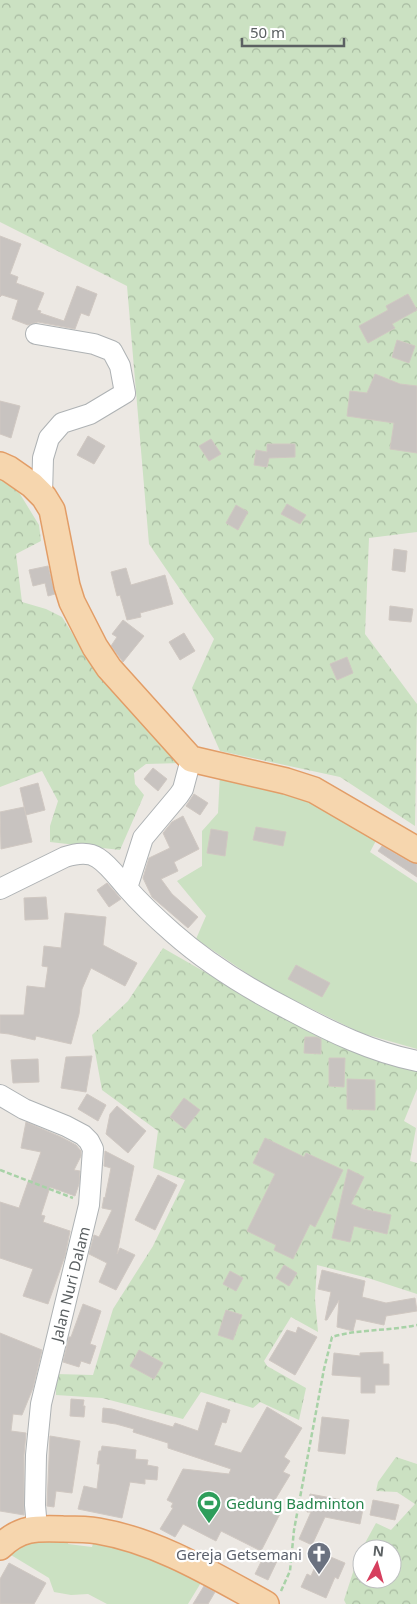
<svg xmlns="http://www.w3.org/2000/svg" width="417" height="1604" font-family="'Noto Sans',sans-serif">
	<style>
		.green { fill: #cbe1c2 }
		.forest { fill: url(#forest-crowns); fill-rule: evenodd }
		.building { fill: #c8c3c0; stroke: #d0c8c2 }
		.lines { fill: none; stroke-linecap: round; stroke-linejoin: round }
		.minor-casing { stroke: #aeb2b4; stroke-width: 22 }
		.major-casing { stroke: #e29d67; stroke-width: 28 }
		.path { stroke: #a8d2a7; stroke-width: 2.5; stroke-dasharray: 5 2.5; stroke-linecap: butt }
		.minor { stroke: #fff; stroke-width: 20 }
		.major { stroke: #f6d6ae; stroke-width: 25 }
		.labels { text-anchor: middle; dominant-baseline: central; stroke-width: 4.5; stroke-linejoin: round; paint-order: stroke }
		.street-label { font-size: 15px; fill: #5b6062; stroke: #fff }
		.leisure-label { font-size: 15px; fill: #27864d; stroke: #fff; text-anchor: start }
		.worship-label { font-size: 15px; fill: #5b616d; stroke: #fff; text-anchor: end }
	</style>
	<defs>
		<pattern id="forest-crowns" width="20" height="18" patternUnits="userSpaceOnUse" patternTransform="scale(1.25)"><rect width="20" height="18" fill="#cbe1c2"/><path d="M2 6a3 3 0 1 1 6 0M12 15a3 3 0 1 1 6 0" fill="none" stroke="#a8baa1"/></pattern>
	</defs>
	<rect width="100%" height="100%" fill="#ece8e3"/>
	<path class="green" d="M220,773L309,796L379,835L370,852L417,883V1049L361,1033L267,987L196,939L206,916L177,881L202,866V831L218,813Z
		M69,1536L68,1544L92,1547L94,1540L131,1547L202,1581L188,1604H107L88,1594L71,1595L54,1592L49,1578L6,1552L17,1542Z"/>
	<path class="forest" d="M0,0H417V532L369,538L365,634L417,704L415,826L340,777L220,751L192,688L214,639L149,544L127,286L0,222Z
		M0,476L20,494L39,525L41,541L16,554L22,602L46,609L62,617L92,665L182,763L146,764L134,773L135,784L144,795L120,850L50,842V826L58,801L42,771L0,787Z
		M163,948L245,995L417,1068V1089L404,1121L416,1128L410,1161L417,1163V1294L368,1278L317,1265L315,1299L318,1332L291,1317L264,1361L267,1366L306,1388L299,1420L260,1402L253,1408L201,1392L183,1419L102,1398L56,1395V1374L93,1375L113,1309L153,1246L185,1180L153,1168L158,1131L102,1090L92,1035L128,1001Z
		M396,1457L417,1464V1604H346L344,1600L359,1554L376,1523L391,1530L415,1504L397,1492L376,1491L378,1482ZM362,1549H392V1579H362Z"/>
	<path class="building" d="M0,236L21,244L10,274L18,277L16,283L44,293L37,310L41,311L40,313L64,321L77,286L97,294L89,316L81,313L75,329L38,322L28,325L12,319L18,300L2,295L0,297Z
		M408,294L417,310L392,324L395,328L368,343L359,326L388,310L386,306Z
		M397,340L415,346L409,363L392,357Z
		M375,374L400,384L417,386V453L390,449L394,423L347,416L350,391L367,393Z
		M0,401L20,406L11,438L0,434Z
		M88,436L105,446L94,464L77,455Z
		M211,439L221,454L209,461L199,446Z
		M267,444H295V457L269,458L267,467L254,465L256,450L267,452Z
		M287,504L306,515L300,524L281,514Z
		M236,505L248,512L238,530L226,523Z
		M394,549L407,551L405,572L392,570Z
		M48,566L55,594L48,596L45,583L33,586L29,570Z
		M126,568L131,585L165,575L173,604L140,613L141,617L127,620L120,595L117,596L111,572Z
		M390,606L413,609L411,622L389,620Z
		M123,620L144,636L123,662L111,646L117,637L112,634Z
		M184,633L195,651L180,660L169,642Z
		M347,657L353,673L337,680L330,664Z
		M153,768L167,779L158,791L144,779Z
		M38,783L45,810L26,815L20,788Z
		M194,794L208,803L200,815L186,806Z
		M24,807L32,842L1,849L0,812Z
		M183,816L199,849L174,862L178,871L161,879L172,894L198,917L188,928L152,897L143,878L149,858L170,848L163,833L172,822Z
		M256,827L286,832L283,846L253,840Z
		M211,829L228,832L225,856L207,853Z
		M382,846L410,862L417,864V877L378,851Z
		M107,883L121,899L109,907L97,890Z
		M46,897L48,919L25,920L24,898Z
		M65,913L106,917L103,945L137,963L125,986L91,968L82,989L79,1014L71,1044L36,1036L35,1040L9,1034L0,1033V1015H24L27,986L45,988L48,967L42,966L44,946L61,948Z
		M296,965L330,983L322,997L288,979Z
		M305,1037H317L321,1039V1054L304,1053Z
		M92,1056L86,1092L61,1088L66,1057Z
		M329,1058H345L344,1087L329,1086Z
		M38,1059L39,1082L13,1083L11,1060Z
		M347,1079L375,1080V1110L347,1109Z
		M87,1094L106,1105L98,1121L78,1109Z
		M184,1098L200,1110L185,1129L170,1117Z
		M117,1106L146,1131L128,1153L106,1134L110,1114Z
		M26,1122L61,1137L76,1145L81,1151V1156L74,1170L80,1171L79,1184L75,1196L50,1187L41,1215L45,1216L43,1222L70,1231L65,1256L48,1304L23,1296L33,1269L0,1258V1202L19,1208L28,1182L30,1183L41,1152L21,1148Z
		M265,1138L304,1157L306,1153L343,1170L315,1227L310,1224L293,1259L274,1250L276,1245L247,1231L275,1174L253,1163Z
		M105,1151L134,1166L117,1254L120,1248L135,1255L116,1290L99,1282L107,1263L89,1254L94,1235L99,1237L112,1210L102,1208L104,1197L105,1198L111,1168L104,1166Z
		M348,1169L364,1177L351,1204L363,1209L391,1215L387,1234L354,1226L350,1242L332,1238Z
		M158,1175L177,1185L155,1230L135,1220Z
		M284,1265L297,1273L289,1286L276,1278Z
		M322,1270L365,1281L362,1297L386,1303L415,1298L417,1311L386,1316L384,1325L356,1319L353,1331L337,1327L339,1300L327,1320H325L331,1292L318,1289Z
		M230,1271L243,1278L236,1291L223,1284Z
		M83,1304L101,1311L90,1344L96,1346L90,1364L81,1361L79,1367L63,1362L69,1337H71Z
		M226,1310L242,1315L233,1340L218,1335Z
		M298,1327L317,1337L295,1375L269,1360L287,1330L296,1333Z
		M0,1333L42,1350L33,1388L22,1415L13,1414L11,1431L26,1433L24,1455V1515L0,1511Z
		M139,1350L163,1363L154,1379L130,1366Z
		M383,1352V1364H389V1385H375V1393H361V1377L332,1375L334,1353L360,1356V1353Z
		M71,1399L84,1400L83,1406H85L84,1417L70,1416Z
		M207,1402L230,1410L226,1423L222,1422L214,1445L241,1453L267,1407L302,1428L284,1457L290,1461L283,1472L290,1475L273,1503L283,1508L261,1551L221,1531L216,1541L183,1524L175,1537L160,1529L173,1508L171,1507L173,1503L167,1500L183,1469L229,1474L231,1469L168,1448V1443L133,1432L134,1429L116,1424L102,1422L103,1408L112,1409L173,1427L175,1423L198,1431Z
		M322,1417L349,1420L345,1454L318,1451Z
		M50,1436L80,1441L72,1493L56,1491L54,1507L47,1506V1505Z
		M102,1446L136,1450L135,1459L148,1460L147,1465L158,1467L157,1480L145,1479V1484L130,1482L122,1518L78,1509L84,1486L97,1489L100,1464H97L99,1451H101Z
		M310,1494L364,1504L360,1524L325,1517L312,1545L299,1539L311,1512H307Z
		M373,1500L399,1505L395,1520L370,1515Z
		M321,1553L345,1563L338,1579L335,1577L326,1598L301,1587L307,1574L311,1576Z
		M265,1554L278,1559L268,1580L255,1574Z
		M9,1563L46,1583L34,1604H0V1579Z
		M204,1586L215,1592L208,1604H193Z"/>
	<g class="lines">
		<defs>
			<path id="minor" d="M36,334L94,344L112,351L120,366L125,393L90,414L62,423L49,438L43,458L42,495
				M127,888L143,838L179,795L183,789L191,759
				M0,889L65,857C75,854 88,851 98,858C109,865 118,878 127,888C141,904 157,919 173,933C208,964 249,989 290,1010C331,1032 372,1052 417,1061
				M0,1095L24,1109L66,1126L83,1135L89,1141L93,1149L89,1205L41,1404L36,1455L35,1505L37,1528"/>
			<path id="major" d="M0,465L9,469L32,485L44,497L52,510L67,586L72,602L95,647L109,668L191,759L286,781L314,790L417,850
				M0,1547C20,1527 37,1528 63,1529C75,1529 87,1529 98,1531C158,1541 213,1575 266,1604"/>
		</defs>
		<use href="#minor" class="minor-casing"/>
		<use href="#major" class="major-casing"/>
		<path class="path" d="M0,1170L73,1198
			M281,1591L290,1571L294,1530L324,1369L332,1337C358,1329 389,1331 417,1325"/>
		<use href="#minor" class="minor"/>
		<use href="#major" class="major"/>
	</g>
	<defs>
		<symbol id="stadium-pin" viewBox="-11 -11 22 30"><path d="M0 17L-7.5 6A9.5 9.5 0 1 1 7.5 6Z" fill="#2e9e5b" stroke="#fff"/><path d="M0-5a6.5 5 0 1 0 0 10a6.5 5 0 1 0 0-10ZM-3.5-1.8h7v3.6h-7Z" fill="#fff"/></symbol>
		<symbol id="church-pin" viewBox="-11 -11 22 30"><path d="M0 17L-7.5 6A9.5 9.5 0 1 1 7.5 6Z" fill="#6b7280" stroke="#fff"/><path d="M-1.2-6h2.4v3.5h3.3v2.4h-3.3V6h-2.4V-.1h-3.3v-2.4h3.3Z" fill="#fff"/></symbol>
	</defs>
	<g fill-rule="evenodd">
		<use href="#stadium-pin" x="195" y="1489" width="28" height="38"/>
		<use href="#church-pin" x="305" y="1540" width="28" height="38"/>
	</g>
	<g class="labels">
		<g class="street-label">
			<text transform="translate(70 1284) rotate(-76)">Jalan Nuri Dalam</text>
		</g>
		<g class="leisure-label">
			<text x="226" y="1503">Gedung Badminton</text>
		</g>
		<g class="worship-label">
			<text x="302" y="1554">Gereja Getsemani</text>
		</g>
	</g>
	<g transform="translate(377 1564) rotate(6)"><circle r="24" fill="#ffffff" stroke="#bdbfc0"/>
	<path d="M0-4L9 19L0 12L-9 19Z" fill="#d63f5e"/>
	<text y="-8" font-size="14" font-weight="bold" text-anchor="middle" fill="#5b6062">N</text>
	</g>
	<path d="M242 38v8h102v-8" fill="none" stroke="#5b6062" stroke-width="2.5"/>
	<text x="250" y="38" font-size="15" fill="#5b6062" stroke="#ffffff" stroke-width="4" paint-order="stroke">50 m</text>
</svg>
